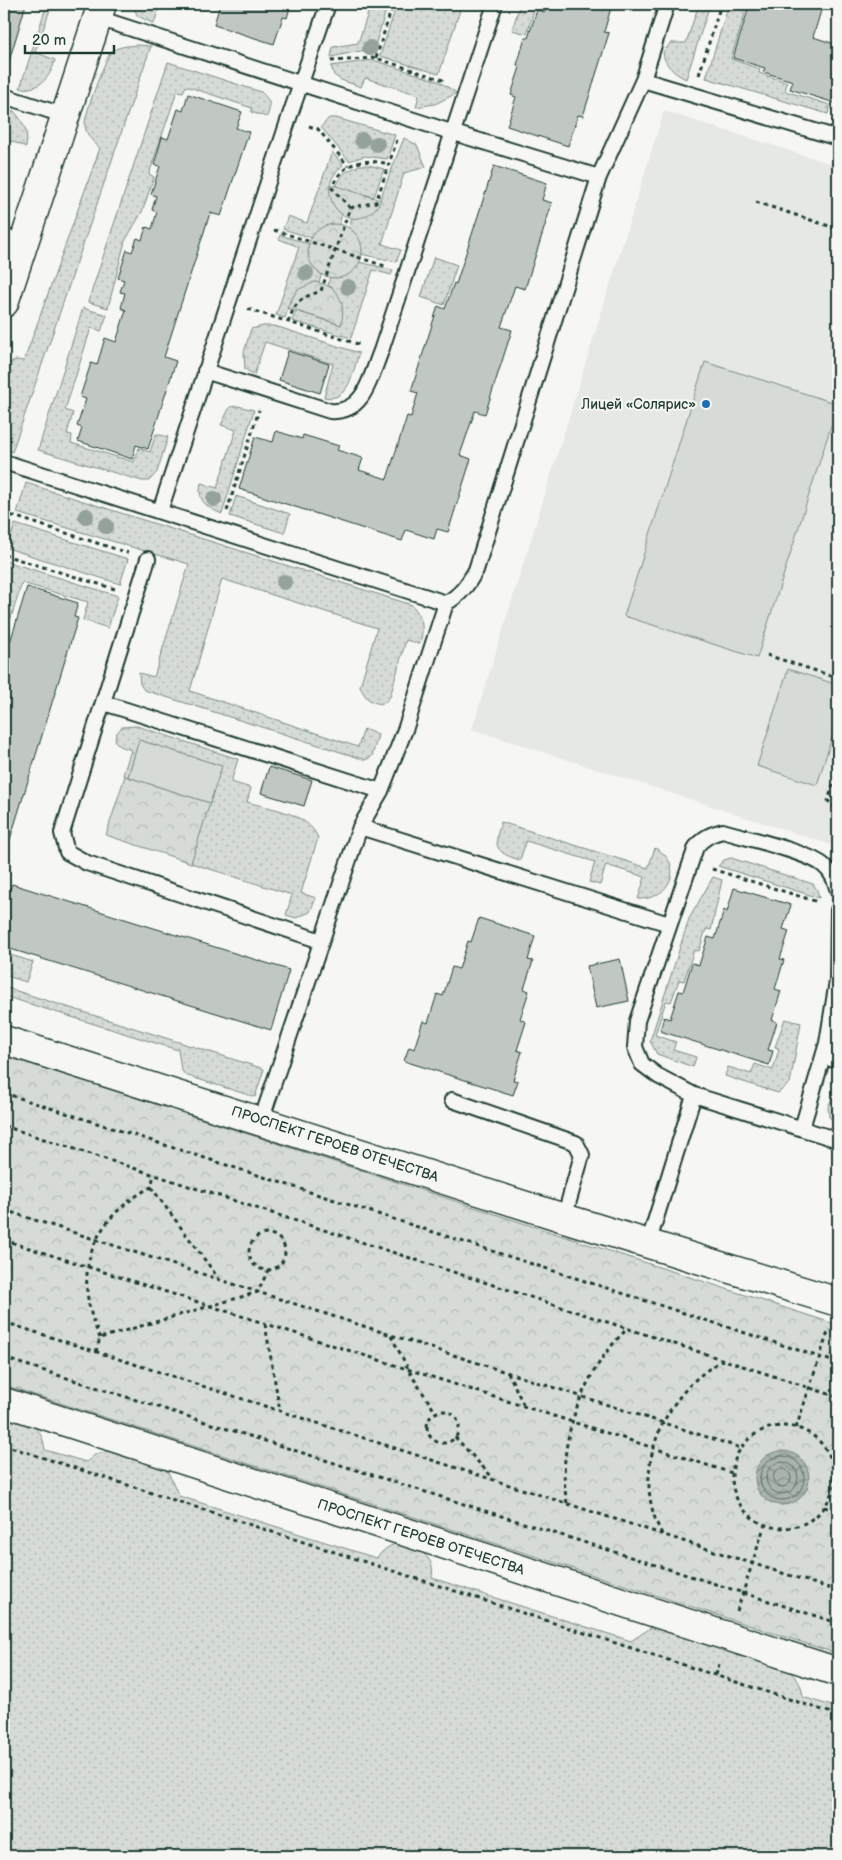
<svg xmlns="http://www.w3.org/2000/svg" width="842" height="1860" font-family="'Balsamiq Sans',sans-serif">
	<style>
		.built { fill: #e6e8e4 }
		.grass { fill: url(#grass-dots); stroke: #7a8c85 }
		.forest { fill: url(#forest-crowns); stroke: #7a8c85 }
		.pitch { fill: #d6dbd6; stroke: #7a8c85 }
		.water { fill: url(#water-waves); stroke: #72847d }
		.lines { fill: none; stroke-linecap: round; stroke-linejoin: round }
		.shore { stroke: #576c65; stroke-width: 1 }
		.building { fill: #c1c8c3; stroke: #1f3d34 }
		.service-casing { stroke: #1f3d34; stroke-width: 18 }
		.minor-casing { stroke: #1f3d34; stroke-width: 31 }
		.path { stroke: #1f3d34; stroke-width: 3; stroke-dasharray: 4 4; stroke-linecap: butt }
		.service { stroke: #f6f6f2; stroke-width: 14 }
		.minor { stroke: #f6f6f2; stroke-width: 28 }
		.tree { fill: #94a29b }
		.poi-dot { fill: #1f6fb2; stroke: #f6f6f2; stroke-width: 2 }
		.labels { text-anchor: middle; dominant-baseline: central; stroke-width: 4; stroke-linejoin: round; paint-order: stroke }
		.poi-label { font-size: 14px; fill: #1f3d34; stroke: #f6f6f2; text-anchor: end }
		.street-label { font-size: 14px; fill: #1f3d34; stroke: #f6f6f2 }
	</style>
	<defs>
		<pattern id="grass-dots" width="8" height="8" patternUnits="userSpaceOnUse" patternTransform="scale(1.25)"><rect width="8" height="8" fill="#d6dbd6"/><path d="M2 2h.1M6 6h.1" fill="none" stroke="#b7bdb8" stroke-width="1.8" stroke-linecap="round"/></pattern>
		<pattern id="forest-crowns" width="20" height="18" patternUnits="userSpaceOnUse" patternTransform="scale(1.25)"><rect width="20" height="18" fill="#d6dbd6"/><path d="M2 6a3 3 0 1 1 6 0M12 15a3 3 0 1 1 6 0" fill="none" stroke="#b7bdb8"/></pattern>
		<pattern id="water-waves" width="16" height="10" patternUnits="userSpaceOnUse" patternTransform="scale(1.25)"><rect width="16" height="10" fill="#aab3ae"/><path d="M0 5q4-4 8 0t8 0" fill="none" stroke="#8a938e"/></pattern>
	</defs>
	<rect width="100%" height="100%" fill="#f6f6f2"/>
	<filter id="ink" filterUnits="userSpaceOnUse"><feTurbulence type="fractalNoise" baseFrequency=".02" numOctaves="2"/><feDisplacementMap in="SourceGraphic" scale="10" xChannelSelector="R" yChannelSelector="G"/><feConvolveMatrix kernelMatrix="1 2 1 2 8 2 1 2 1" color-interpolation-filters="sRGB"/></filter>
	<g filter="url(#ink)">
		<path class="built" d="M664,111L838,166V847L472,729Z"/>
		<path class="grass" d="M47,4H52L35,52L55,60C51,76 40,91 20,88Z
			M131,4H160L154,24L138,16Z
			M371,4H388L373,52L365,50L331,57L333,47L358,43Z
			M397,4H462L439,74L380,56Z
			M520,4H543L541,9L535,7L527,34L512,30Z
			M699,4H710L686,79C675,74 664,65 663,52L671,43H686Z
			M729,4H748L731,59L760,69L759,73L787,82L785,91L830,105L828,114L706,78Z
			M137,45L151,46L12,452L4,448V365L16,360L24,361L100,148C93,142 87,136 85,126C83,118 105,59 111,52C118,46 129,46 137,45Z
			M373,60L438,81L457,93L435,104L416,107L419,95L365,78L361,87L341,80L334,75L331,66Z
			M168,62L261,92C271,101 271,105 267,117L251,112L252,108L186,86L183,92L177,91L149,174L154,177L142,212L125,241L108,308L88,302Z
			M13,110C23,121 29,131 26,147L9,140L4,153V134Z
			M329,118H336L395,135L387,159L365,156L349,161L321,127Z
			M404,138L417,145L426,167L404,173L382,244L401,250L396,262L361,254L362,249L349,228L352,218H356L377,207Z
			M332,152L343,165C329,178 326,188 335,205C337,210 338,212 342,214L339,225C330,224 317,230 312,238L283,229L288,216L307,223Z
			M359,165H369L384,169L374,197L336,186L343,174Z
			M280,235L309,244C308,254 313,268 322,273L319,283L315,282L291,298L285,318L276,315L299,247L279,239Z
			M434,257L457,265L444,305L421,297Z
			M359,262L393,270L391,275L373,270L351,338L292,321L296,311L341,325L333,288L328,285L330,277C341,278 354,272 359,262Z
			M83,308L107,315L101,331L91,328L65,410L73,413L67,434L72,435L71,443L134,462L139,448L150,452L156,434L168,437L157,472L149,481H142L38,450Z
			M263,326H275L359,353C353,371 349,403 324,397L333,364L265,342L254,375L245,369L244,352L251,329Z
			M238,406L254,410L222,514C206,507 197,501 201,483L217,488L236,430L221,425L230,407Z
			M26,483L412,605C423,618 424,627 420,644L406,640L390,697L383,704C370,703 365,698 360,686L377,628L222,579L190,691L358,747L364,729L378,735L372,756L366,760L144,690L140,684L139,673L154,677L189,564L17,513Z
			M236,496L290,514L284,533L230,516Z
			M15,524L128,559L120,584L7,548Z
			M5,561L118,596L108,628L83,620L88,602L22,583L8,627L4,626Z
			M137,726L238,759L231,782L251,788L247,802C271,809 307,812 318,838L301,893L316,898L310,912L296,918L286,915L292,895L191,863L221,766L139,740L128,777L123,775L131,750L120,746L115,741L116,734L122,727Z
			M501,822L648,868L655,848C686,864 670,900 638,899L645,877L606,865L600,885L589,882L595,862L526,841L520,860C495,853 493,846 501,822Z
			M731,858L813,884L817,890L819,898L718,866L724,860Z
			M713,877L722,880L711,930L706,929L699,951L694,950L684,981L679,980L671,1002L666,1001L655,1035L676,1042L673,1050L696,1057L693,1067L657,1054L650,1041L689,919Z
			M4,953L33,962L26,982L4,975Z
			M4,987L264,1069L255,1097L185,1075L181,1069L178,1050L4,996Z
			M785,1019L801,1023L790,1083L778,1093L725,1076L728,1067L751,1074L755,1064L773,1070L779,1049L775,1047Z
			M838,1085V1125L829,1117L828,1107Z
			M4,1415C26,1422 42,1424 45,1450L86,1462L96,1454L109,1451L157,1466L168,1472L179,1496L376,1558C382,1552 387,1546 396,1544C408,1541 429,1553 432,1566C433,1569 432,1575 432,1578L631,1641L655,1625L785,1669C797,1676 801,1683 803,1697L838,1708V1856H4Z"/>
		<path class="forest" d="M330,184L336,186L381,200C365,232 326,219 330,184Z
			M308 251a27 27 0 1 1 54 0a27 27 0 1 1-54 0Z
			M315,282C339,286 346,302 341,325L287,308L297,290Z
			M125,776L210,803L191,863L106,835Z
			M4,1055L838,1325V1654L4,1385Z"/>
		<path class="pitch" d="M705,362L838,404L757,658L624,616Z
			M788,669L838,685V718L817,785L757,766Z
			M139,740L222,766L210,803L128,777Z"/>
		<path class="water" d="M755 1478a27 27 0 1 1 54 0a27 27 0 1 1-54 0Z"/>
		<g class="lines">
			<path class="shore" d="M760 1478a22 22 0 1 1 44 0a22 22 0 1 1-44 0Z
				M766 1478a16 16 0 1 1 32 0a16 16 0 1 1-32 0Z
				M773 1478a9 9 0 1 1 18 0a9 9 0 1 1-18 0Z"/>
		</g>
		<path class="building" d="M4,4H26L7,68L4,67Z
			M220,4H291L287,18L283,17L274,44L214,25Z
			M547,4H612L604,32L609,33L583,116L578,115L568,146L507,126L516,97L511,95L520,67L517,65L525,38H528L537,10L545,12Z
			M750,4H823L813,37L838,45V104L790,89L793,81L763,72L765,68L733,58Z
			M188,94L242,112L236,128L249,132L221,216L210,213L164,357L176,361L148,449L136,445L132,459L78,441L82,428L77,426L86,399L80,397L91,363L97,365L105,338L116,342L126,310L121,308L125,293L120,292L124,280L118,278L127,250L132,252L137,238L142,240L146,227L152,229L157,212L152,210L156,196L151,194L160,166L154,165L162,137L168,139L178,109L183,111Z
			M494,166L547,183L542,200L552,203L525,289L515,286L501,327L512,330L485,414L475,411L460,455L471,459L448,532L437,529L434,539L406,530L402,541L239,489L255,437L273,442L276,431L302,439L303,435L339,446L337,450L363,458L359,470L387,479L407,416L411,417L418,393L411,391L438,306L445,309L454,283L456,284Z
			M288,351L329,364L320,393L279,380Z
			M27,587L78,603L74,617L78,618L4,859V662Z
			M269,767L312,780L304,806L261,793Z
			M12,884L289,970L271,1030L4,947V887L10,889Z
			M734,888L791,905L783,929L789,931L780,959L784,960L775,989L781,991L772,1020L777,1022L768,1050L773,1051L769,1065L660,1031L664,1017L670,1019L679,991L683,992L692,963L699,965L708,937L715,939L724,910L727,912Z
			M479,918L535,936L528,960L533,961L524,989L529,991L520,1019L526,1022L517,1050L522,1052L513,1080L518,1081L513,1095L404,1061L409,1047L414,1049L423,1021L428,1023L437,994L443,996L452,967L459,969L468,941L471,942Z
			M620,959L629,1001L596,1008L587,966Z"/>
		<g class="lines">
			<defs>
				<path id="service" d="M98,18L454,133L599,177
					M643,80L838,138
					M4,96L66,116
					M4,236L24,243
					M205,371L330,411C364,414 370,378 381,351L495,4
					M4,462L446,603C461,595 468,584 476,570L599,177L643,80L667,4
					M160,511L289,118L328,4
					M148,559L62,833L67,852L87,863L321,941
					M104,703L381,791
					M360,827L669,924
					M838,891C835,881 832,872 823,865C807,852 746,838 723,831C711,834 704,837 696,847L637,1021L635,1047L642,1064L658,1076L694,1095L838,1140
					M824,1057L838,1061
					M452,1100L576,1143L582,1155L564,1218
					M261,1121L360,827L381,791L406,727L446,603
					M802,1128L827,1043L837,981L838,910
					M648,1244L694,1095"/>
				<path id="minor" d="M4,303L102,4
					M4,1040L564,1218L838,1302
					M4,1402L838,1672"/>
			</defs>
			<use href="#service" class="service-casing"/>
			<use href="#minor" class="minor-casing"/>
			<path class="path" d="M376,58L393,4
				M331,61L376,58L446,81
				M699,75L721,4
				M309,126L318,129L348,166
				M756,202L838,229
				M350,208L332,188C342,161 364,158 389,164
				M274,230L385,266
				M248,309L361,345
				M288,322C296,301 300,298 321,291L350,208L376,202L398,137
				M227,511L259,410
				M4,513L128,553
				M4,555L115,589
				M767,655L838,678
				M838,769L828,801L838,810
				M712,869L818,902
				M4,1093L838,1363
				M4,1126L838,1397
				M151,1187L219,1279
				M4,1210L741,1448
				M249 1252a18 18 0 1 1 36 0a18 18 0 1 1-36 0Z
				M4,1240L732,1473
				M4,1322L838,1591
				M265,1324L280,1411
				M391,1336L412,1376L436,1413
				M100,1338C71,1274 90,1220 151,1187L154,1175
				M96,1352L100,1338L258,1292L268,1270
				M4,1358L838,1623
				M508,1372L524,1406
				M427 1427a16 16 0 1 1 32 0a16 16 0 1 1-32 0Z
				M732 1477a51 51 0 1 1 102 0a51 51 0 1 1-102 0Z
				M796,1428L829,1329
				M455,1437L493,1478
				M4,1445L838,1715
				M567,1503C555,1443 584,1370 627,1329
				M824,1507L838,1511
				M662,1534C628,1471 664,1392 723,1360
				M737,1611L765,1524
				M716,1675L719,1664"/>
			<use href="#service" class="service"/>
			<use href="#minor" class="minor"/>
		</g>
		<g class="tree">
			<circle cx="370" cy="48" r="8"/>
			<circle cx="362" cy="140" r="8"/>
			<circle cx="377" cy="144" r="8"/>
			<circle cx="306" cy="273" r="8"/>
			<circle cx="348" cy="287" r="8"/>
			<circle cx="214" cy="499" r="8"/>
			<circle cx="86" cy="516" r="8"/>
			<circle cx="106" cy="526" r="8"/>
			<circle cx="284" cy="582" r="8"/>
		</g>
	</g>
	<circle class="poi-dot" cx="706" cy="404" r="5"/>
	<g class="labels">
		<g class="poi-label">
			<text x="696" y="404">Лицей «Солярис»</text>
		</g>
		<g class="street-label">
			<text transform="translate(335 1144) rotate(18)">ПРОСПЕКТ ГЕРОЕВ ОТЕЧЕСТВА</text>
			<text transform="translate(421 1537) rotate(18)">ПРОСПЕКТ ГЕРОЕВ ОТЕЧЕСТВА</text>
		</g>
	</g>
	<rect width="842" height="1860" fill="none" stroke="#f6f6f2" stroke-width="20"/>
	<rect x="10" y="10" width="822" height="1840" fill="none" stroke="#1f3d34" stroke-width="2" filter="url(#ink)"/>
	<path d="M25 45v8h89v-8" fill="none" stroke="#1f3d34" stroke-width="2.5"/>
	<text x="32" y="45" font-size="15" fill="#1f3d34" stroke="#f6f6f2" stroke-width="4" paint-order="stroke">20 m</text>
</svg>
